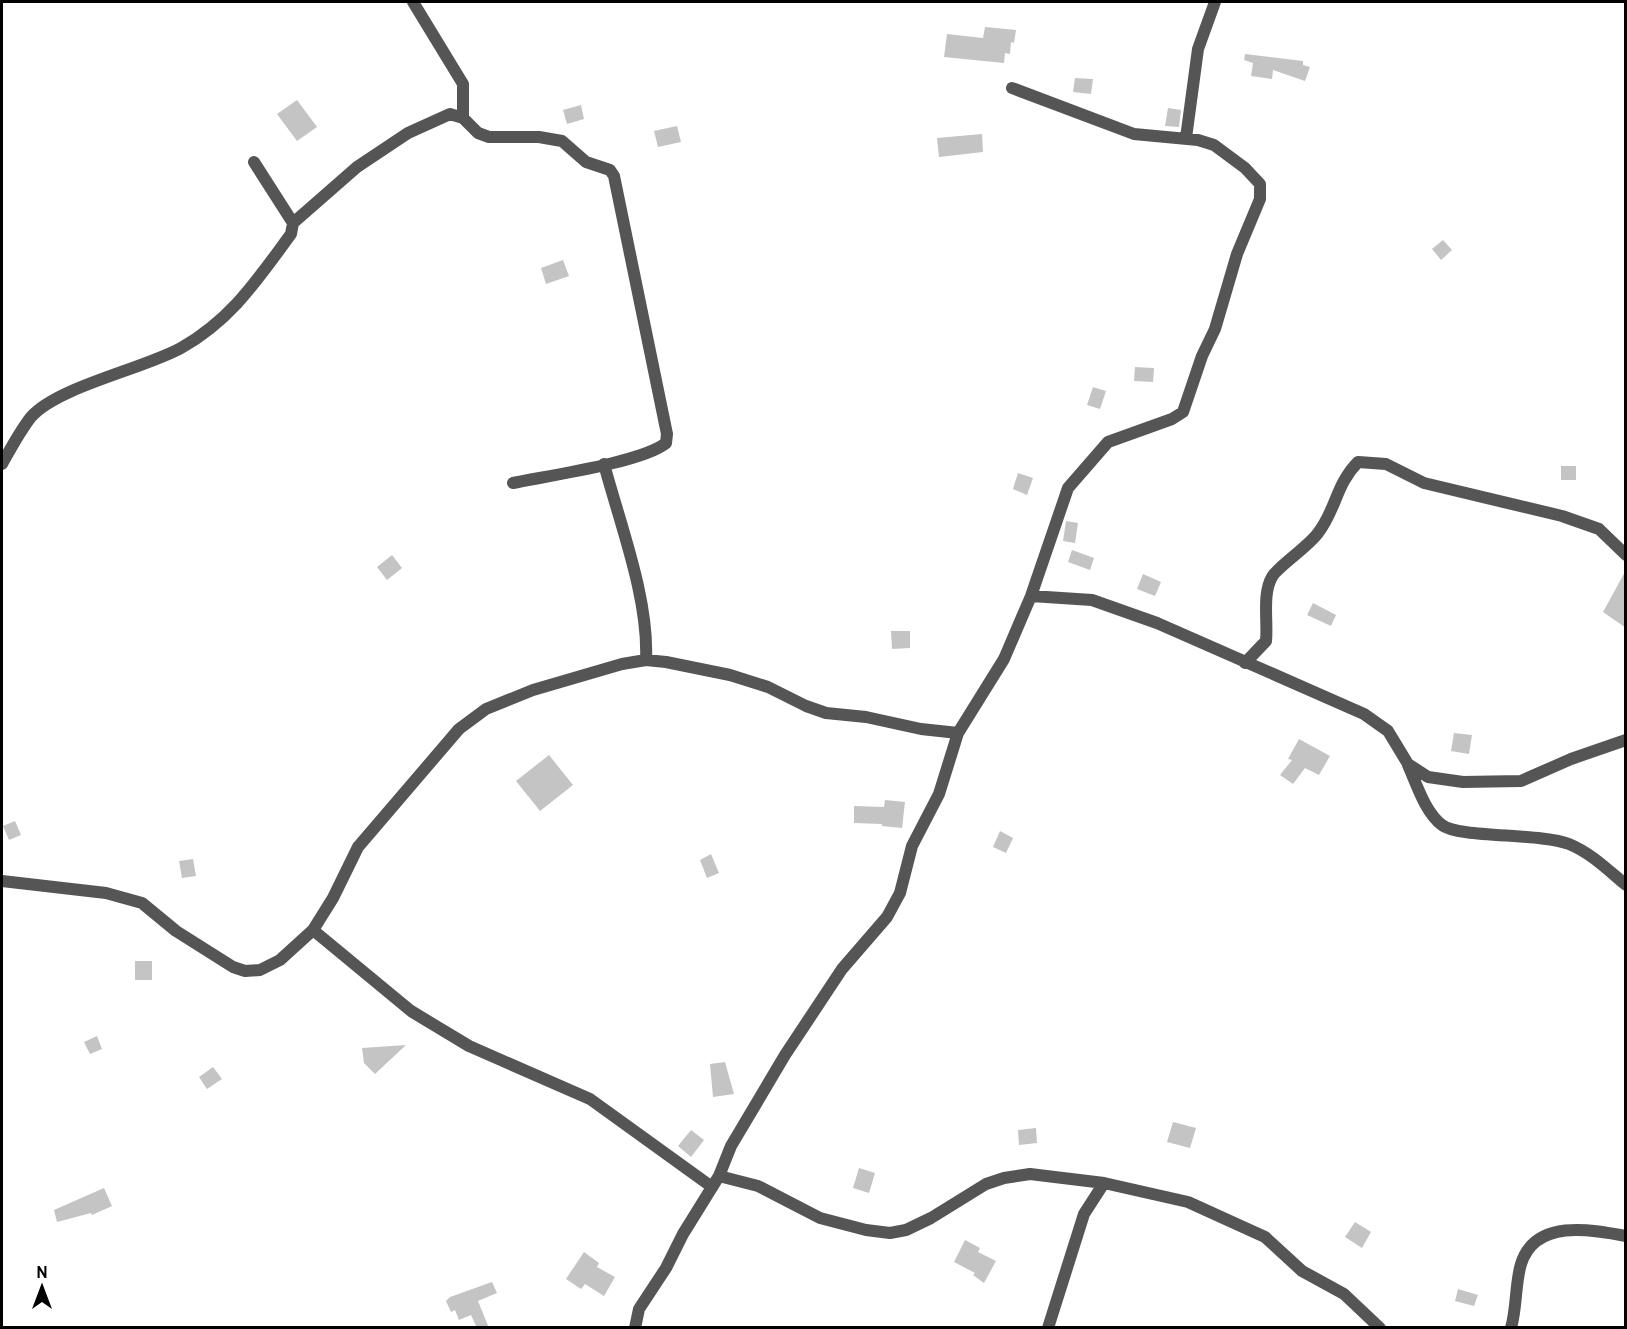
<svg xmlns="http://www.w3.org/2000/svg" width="1627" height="1329" font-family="Overpass,sans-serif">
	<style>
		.building { fill: #c4c4c4 }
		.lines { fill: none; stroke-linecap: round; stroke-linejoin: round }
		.minor { stroke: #555; stroke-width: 12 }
	</style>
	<rect width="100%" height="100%" fill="#fff"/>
	<path class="building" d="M985,27L1016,30L1014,43L1011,42L1010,54L1005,53L1004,63L944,57L947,34L983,38Z
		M1245,54L1303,61V65L1310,67L1305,81L1273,70L1272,79L1251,76L1253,63L1244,60Z
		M1075,78L1093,79L1091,94L1073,92Z
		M297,100L317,127L297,141L277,114Z
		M581,105L584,119L567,124L563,110Z
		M1168,108L1181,110L1179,127L1165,126Z
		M677,126L681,142L658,147L654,131Z
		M982,134L983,152L939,157L937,138Z
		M1443,240L1452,250L1441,260L1432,249Z
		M563,260L569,276L546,284L541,268Z
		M1135,367L1154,368L1153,382L1134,381Z
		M1093,387L1106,391L1100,409L1087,405Z
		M1561,466H1576V480H1561Z
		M1018,473L1033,478L1027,495L1013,489Z
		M1066,521L1078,523L1075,543L1063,541Z
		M1072,550L1094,558L1090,570L1068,562Z
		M392,555L402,568L387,580L377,567Z
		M1626,570V628L1603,612Z
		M1143,574L1161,582L1155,596L1137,589Z
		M1313,603L1336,615L1331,626L1307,615Z
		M891,631H910V648L892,649Z
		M1454,733L1472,735L1469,754L1451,751Z
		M1299,739L1330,756L1319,775L1305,768L1293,784L1280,775L1292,760L1288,759Z
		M549,755L573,785L540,811L516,781Z
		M885,800L905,802L902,828L882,826V824L854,823V806L884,807Z
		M15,821L21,835L9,840L3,826Z
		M1000,831L1013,838L1006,853L993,847Z
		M711,854L719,873L707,878L700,860Z
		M193,859L196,876L182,878L179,861Z
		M135,961H152V980H135Z
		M97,1036L102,1049L90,1054L84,1042Z
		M406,1045L375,1074L364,1063L362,1048Z
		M725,1062L734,1094L713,1097L710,1064Z
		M213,1067L222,1079L207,1089L199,1077Z
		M1173,1122L1196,1128L1190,1148L1167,1142Z
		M1036,1128L1037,1143L1019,1145L1018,1130Z
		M691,1130L704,1140L691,1157L678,1146Z
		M859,1168L875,1173L869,1193L853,1188Z
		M104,1188L112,1206L92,1215L91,1213L57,1222L54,1210Z
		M1355,1222L1371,1232L1362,1248L1345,1237Z
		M965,1240L980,1248L978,1252L996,1261L984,1283L973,1275L975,1273L954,1262Z
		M584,1252L599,1263L597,1267L615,1277L604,1296L585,1284L581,1289L566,1279Z
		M492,1282L497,1293L478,1301L489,1328H477L471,1315L459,1320L455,1310L451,1312L446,1301L450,1297Z
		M1458,1289L1478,1295L1474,1306L1455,1301Z"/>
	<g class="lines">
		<path class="minor" d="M413,2L463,84V118
			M1186,138L1198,49L1215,2
			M293,223L357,167L408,133L450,114L463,118L478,133L489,137H539L562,141L586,162L610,170L614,176L667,434L666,443C643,462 547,476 513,483
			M2,464C11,448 20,431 31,417C57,387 143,369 181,348C232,319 257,280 291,234L293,223L254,162
			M604,464C620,524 649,599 646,660
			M1031,596L1092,600L1157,623L1364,714L1388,731L1408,764L1428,777L1463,782L1521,781L1571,759L1626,740
			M1245,663L1266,641C1268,622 1262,594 1272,577C1276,568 1308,547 1318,533C1336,510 1336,484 1358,462L1386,464L1424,483L1562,516L1599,529L1626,555
			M1408,765C1417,785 1425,812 1442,825C1458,838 1541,833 1569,844C1591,853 1608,870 1626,885
			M2,881L106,893L142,903L176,931L233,967L245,971L260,970L280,960L313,930L333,898L358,847L459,729L486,709L533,690L622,664L646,660L666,662L730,675L768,687L806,706L826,713L866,717L921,729L958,733
			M313,930L411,1011L469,1046L590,1099L712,1187
			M719,1176L758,1186L820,1218L866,1230L890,1233L906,1230L931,1218L986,1184L1004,1178L1030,1174L1104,1183L1188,1202L1265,1237L1302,1271L1344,1294L1380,1328
			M635,1328L639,1309L666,1268L683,1234L719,1176L731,1146L785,1055L842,969L887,917L900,893L912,846L939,794L958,733L1004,659L1031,596L1068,488L1108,442L1172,419L1183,412L1202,356L1215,329L1237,254L1260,199V184L1245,168L1214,145L1198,140L1134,134L1012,88
			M1048,1328L1084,1214L1104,1183
			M1511,1328C1517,1307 1515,1284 1521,1264C1535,1219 1590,1229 1626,1236"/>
	</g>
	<rect width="1627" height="1329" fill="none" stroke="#000000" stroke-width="6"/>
	<g transform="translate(42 1287)" stroke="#ffffff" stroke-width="4.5" paint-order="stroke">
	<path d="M0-4.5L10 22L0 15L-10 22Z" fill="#000000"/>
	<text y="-9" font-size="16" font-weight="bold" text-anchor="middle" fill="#000000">N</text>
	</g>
</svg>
